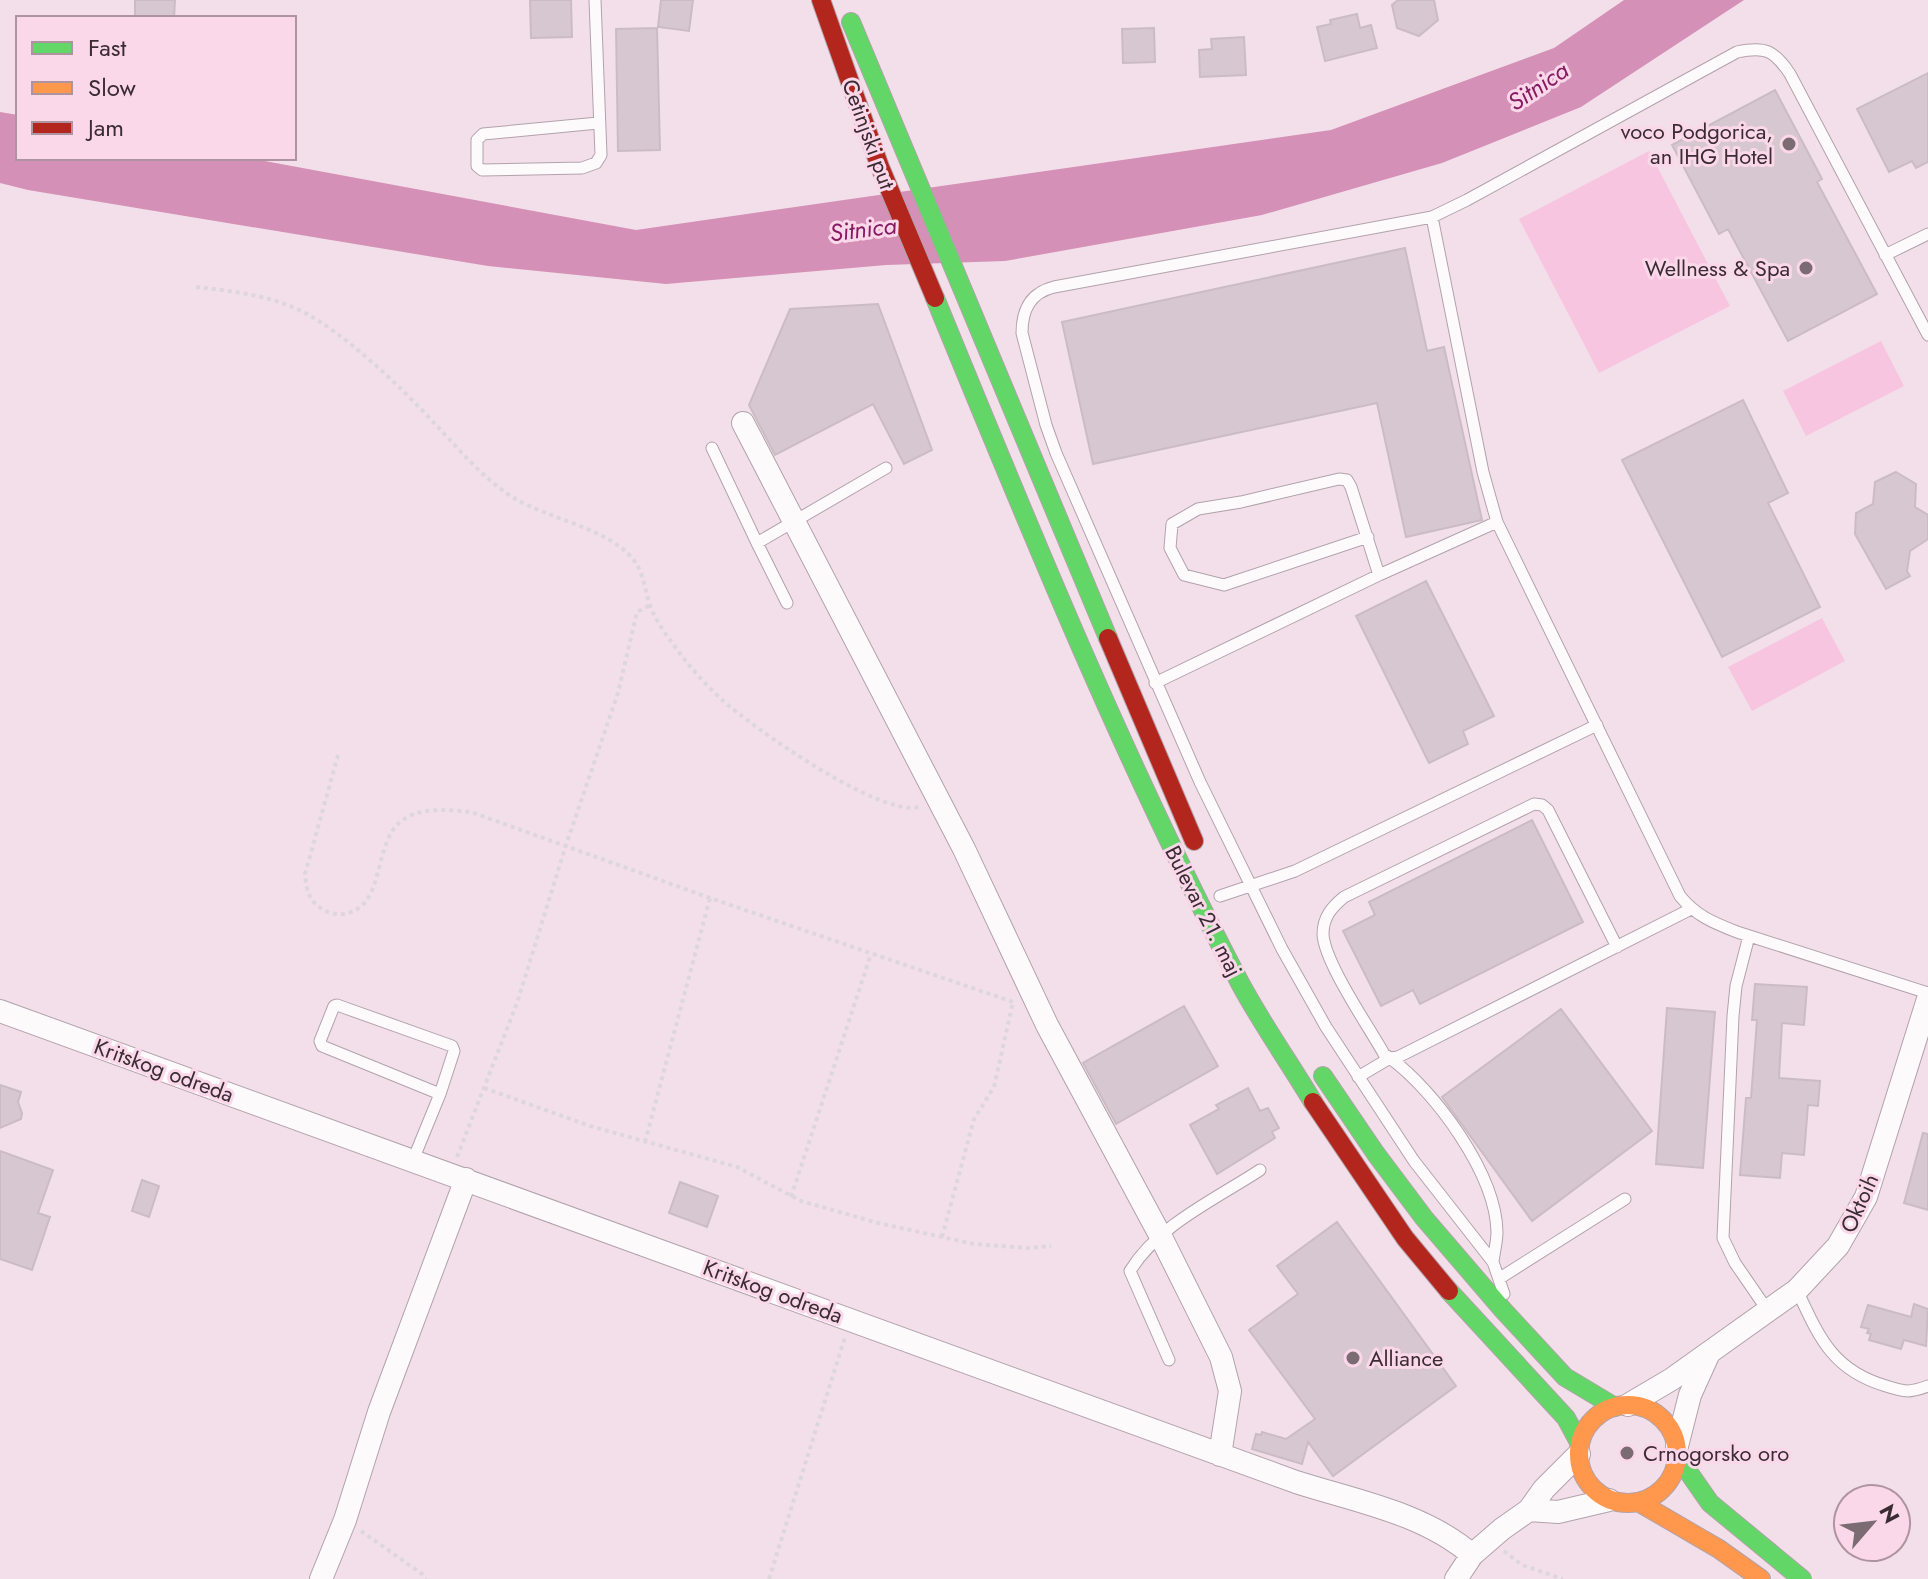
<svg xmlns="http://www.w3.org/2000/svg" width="1928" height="1579" font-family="Jost,sans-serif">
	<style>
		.green { fill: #f8c5e1 }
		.water { fill: #d490b7 }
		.building { fill: #d7c7d0; stroke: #cbbcc4; stroke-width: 2 }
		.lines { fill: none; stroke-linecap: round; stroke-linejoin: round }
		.lane-casing { stroke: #b2a2aa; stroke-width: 13 }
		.street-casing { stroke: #b2a2aa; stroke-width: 24 }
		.fast-casing { stroke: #b2a2aa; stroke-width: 20 }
		.slow-casing { stroke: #b2a2aa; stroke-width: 20 }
		.jam-casing { stroke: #b2a2aa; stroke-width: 20 }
		.path { stroke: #ddd7db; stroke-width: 4; stroke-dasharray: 4 4; stroke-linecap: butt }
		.lane { stroke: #fdfafc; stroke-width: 11 }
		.street { stroke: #fdfafc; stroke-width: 22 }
		.fast { stroke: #63d668; stroke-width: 18 }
		.slow { stroke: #ff974d; stroke-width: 18 }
		.jam { stroke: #b3261e; stroke-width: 18 }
		.poi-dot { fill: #7b6b73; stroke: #fbd7ea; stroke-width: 3 }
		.labels { text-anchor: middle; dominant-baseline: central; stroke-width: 6; stroke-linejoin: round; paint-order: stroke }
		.poi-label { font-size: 22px; fill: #3a2c34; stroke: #fbd7ea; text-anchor: end }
		.street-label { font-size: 22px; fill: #3a2c34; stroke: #fbd7ea }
		.water-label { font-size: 24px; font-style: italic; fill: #861b62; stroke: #fbd7ea }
	</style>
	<rect width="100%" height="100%" fill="#f3dfe9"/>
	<path class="green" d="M1649,151L1730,306L1599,373L1519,219Z
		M1881,341L1904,386L1806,436L1783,391Z
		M1822,618L1845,661L1752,711L1728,667Z"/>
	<path class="water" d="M1624,0H1744L1581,107L1442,163L1262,215L1005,261L886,265L666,284L488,266L28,190L0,183V112L18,115V158H248L636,230L1331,130L1554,48Z"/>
	<path class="building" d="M135,0H175L174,18H135Z
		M530,0H571L572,37L531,38Z
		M661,0H693L689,31L658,27Z
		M1398,0H1434L1438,20L1419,36L1397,28L1392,5Z
		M1357,14L1360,28L1371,25L1377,48L1325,61L1317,27L1331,24L1330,20Z
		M657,28L660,150L618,151L616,29Z
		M1154,28L1155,62L1123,63L1122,29Z
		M1244,37L1246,75L1200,77L1199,50L1212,49L1211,39Z
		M1928,73V162L1916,168L1912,161L1889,172L1857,109Z
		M1775,90L1822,179L1817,182L1877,294L1788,341L1728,229L1719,234L1672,145Z
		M1405,248L1427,351L1444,347L1482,520L1406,537L1377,403L1093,464L1062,322Z
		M878,304L932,450L904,464L873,404L775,455L749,405L790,309Z
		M1743,400L1788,493L1768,503L1820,607L1722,657L1622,460Z
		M1896,472L1916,484L1915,507L1928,515V539L1910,551L1907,571L1910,576L1886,589L1855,534L1856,513L1873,504L1875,482Z
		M1426,581L1494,716L1463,731L1468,744L1429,763L1356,616Z
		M1532,820L1583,922L1420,1004L1413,990L1381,1006L1343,931L1375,915L1369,902Z
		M1755,984L1807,987L1804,1025L1782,1023L1779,1078L1820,1081L1818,1106L1808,1105L1804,1155L1782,1153L1780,1178L1740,1175L1746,1098H1751L1757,1020H1752Z
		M1184,1006L1218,1066L1116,1124L1083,1063Z
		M1667,1008L1715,1012L1703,1168L1656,1164Z
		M1561,1009L1652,1131L1532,1221L1442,1097Z
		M0,1085L21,1092L18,1102L22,1113L21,1119L0,1128Z
		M1248,1088L1260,1111L1268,1108L1279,1128L1272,1132L1275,1138L1217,1174L1190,1125L1219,1109L1216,1105Z
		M1923,1133L1928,1134V1210L1904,1203Z
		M0,1151L53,1170L38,1213L50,1217L32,1270L0,1259Z
		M142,1180L159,1186L149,1217L132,1211Z
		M680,1182L718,1196L707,1227L669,1213Z
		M1337,1222L1456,1386L1333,1476L1308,1442L1302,1464L1252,1449L1256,1434L1261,1435L1262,1432L1286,1439L1315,1419L1249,1330L1298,1294L1277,1266Z
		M1914,1304L1928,1309L1926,1346L1904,1340L1901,1349L1869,1340L1871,1334L1867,1333L1869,1329L1861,1327L1868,1305L1911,1317Z"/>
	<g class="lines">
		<defs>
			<path id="lane" d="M595,0L601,155L596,163L582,168L482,170L477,166V140L483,134L598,123
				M1432,217L1483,472L1497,522L1680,896C1696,916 1714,923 1737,932L1928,993
				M1885,255L1928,234
				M712,448L757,543L886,468
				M1368,537L1224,585L1184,575L1170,548L1172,524L1198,509L1241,502L1339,479L1347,480L1351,487L1379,575
				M757,543L787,603
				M1155,683L1379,575L1497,522
				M1220,896L1295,871L1597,725
				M1749,936L1736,986L1733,1016L1723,1238L1735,1263L1768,1311
				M1617,947L1548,810L1542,805L1534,804L1344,897C1332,907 1323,917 1323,934C1324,962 1369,1027 1384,1054L1390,1058L1398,1057L1691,909
				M1358,1077L1390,1058C1435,1091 1496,1174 1497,1232C1497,1242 1494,1252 1493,1262
				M413,1160L440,1094L454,1051L452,1046L337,1005L334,1006L320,1041L322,1046L440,1094
				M1500,1278L1625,1199
				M1797,1290C1819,1337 1832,1370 1886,1386C1905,1392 1909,1393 1928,1386
				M1504,1294L1493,1262L1414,1161L1326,1027L1282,949L1200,782L1056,453L1046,425L1022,333C1022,310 1030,293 1054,287L1432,217L1467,200L1737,52C1765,46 1774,50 1790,74L1928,335
				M1169,1360L1130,1271C1158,1225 1216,1199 1260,1170"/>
			<path id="street" d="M743,423L964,849L1047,1025L1160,1235L1221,1357L1230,1391L1220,1455
				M0,1011L1296,1482C1355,1501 1424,1513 1472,1555L1502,1529L1529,1510L1544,1489L1579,1454
				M1628,1405L1672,1379L1797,1290L1838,1246L1866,1197L1928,999
				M1677,1446L1690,1395L1709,1353
				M1529,1510L1558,1512L1609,1500
				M321,1579L345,1520L379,1412L466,1179
				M1456,1579L1472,1555"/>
			<path id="fast" d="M851,22L1108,638
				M935,298C1030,530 1124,761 1240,983C1262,1024 1289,1062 1313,1102
				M1323,1076L1376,1154L1424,1218L1503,1310L1565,1377L1615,1407
				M1449,1291L1566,1418L1580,1444
				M1678,1457L1710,1503L1802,1579"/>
			<path id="slow" d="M1579 1454a49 49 0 1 1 98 0a49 49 0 1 1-98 0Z
				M1640,1503L1719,1549L1761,1579"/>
			<path id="jam" d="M821,0L880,167L935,298
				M1108,638L1194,841
				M1313,1102L1405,1238L1449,1291"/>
		</defs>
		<use href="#lane" class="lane-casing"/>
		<use href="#street" class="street-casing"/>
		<use href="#fast" class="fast-casing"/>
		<use href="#slow" class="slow-casing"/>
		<use href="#jam" class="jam-casing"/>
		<path class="path" d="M196,287C231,291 269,295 301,311C344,332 402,388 435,424C460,450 483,479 514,498C547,518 608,529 632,558C645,573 644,591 651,608C656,621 665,633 673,644C687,664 703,682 721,699C752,727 879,817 919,807
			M338,755L305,874C306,887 308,899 319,907C326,912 334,915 343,914C386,908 372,848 399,823C418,806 447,810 471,812L710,898L1013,1002
			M484,1088L590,1126L737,1167L801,1201L878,1223L974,1244L1027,1248L1051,1246
			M645,1142L710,898
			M457,1157L517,1003L566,845L618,693L637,612L650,605
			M791,1197L871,954
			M942,1237L974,1119L994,1087L1013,1002
			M361,1531L422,1574L426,1579
			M1504,1551L1522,1565L1563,1579
			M769,1579L845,1337"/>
		<use href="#lane" class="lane"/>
		<use href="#street" class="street"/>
		<use href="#fast" class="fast"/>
		<use href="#slow" class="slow"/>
		<use href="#jam" class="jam"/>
	</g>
	<g class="poi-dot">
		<circle cx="1789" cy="144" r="8"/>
		<circle cx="1806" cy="268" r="8"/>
		<circle cx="1353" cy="1358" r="8"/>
		<circle cx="1627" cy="1453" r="8"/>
	</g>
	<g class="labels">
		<g class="poi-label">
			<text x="1773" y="131">voco Podgorica,<tspan x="1773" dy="25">an IHG Hotel</tspan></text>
			<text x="1790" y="268">Wellness &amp; Spa</text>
			<text x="1369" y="1358" text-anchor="start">Alliance</text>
			<text x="1643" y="1453" text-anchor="start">Crnogorsko oro</text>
		</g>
		<g class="street-label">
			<text transform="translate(869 134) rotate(70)">Cetinjski put</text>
			<text transform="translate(1204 911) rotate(63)">Bulevar 21. maj</text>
			<text transform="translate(164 1070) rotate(20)">Kritskog odreda</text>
			<text transform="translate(1859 1203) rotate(-66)">Oktoih</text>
			<text transform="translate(773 1291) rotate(20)">Kritskog odreda</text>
		</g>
		<g class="water-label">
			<text transform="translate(1538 86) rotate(-34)">Sitnica</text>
			<text transform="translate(863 229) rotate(-7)">Sitnica</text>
		</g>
	</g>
	<rect x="16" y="16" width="280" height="144" fill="#fbd7ea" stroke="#ae93a1" stroke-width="2"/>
	<rect x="32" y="42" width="40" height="12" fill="#63d668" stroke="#ae93a1" stroke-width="2"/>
	<text x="88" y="56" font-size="24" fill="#3a2c34">Fast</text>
	<rect x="32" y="82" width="40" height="12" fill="#ff974d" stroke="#ae93a1" stroke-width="2"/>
	<text x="88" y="96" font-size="24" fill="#3a2c34">Slow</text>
	<rect x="32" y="122" width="40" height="12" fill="#b3261e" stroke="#ae93a1" stroke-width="2"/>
	<text x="88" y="136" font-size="24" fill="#3a2c34">Jam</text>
	<g transform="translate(1872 1523) rotate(62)"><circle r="38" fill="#fbd7ea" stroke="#ae93a1" stroke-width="2"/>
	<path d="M0-6L14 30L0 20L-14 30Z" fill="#7b6b73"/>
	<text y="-12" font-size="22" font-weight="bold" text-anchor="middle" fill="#3a2c34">N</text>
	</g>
</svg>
